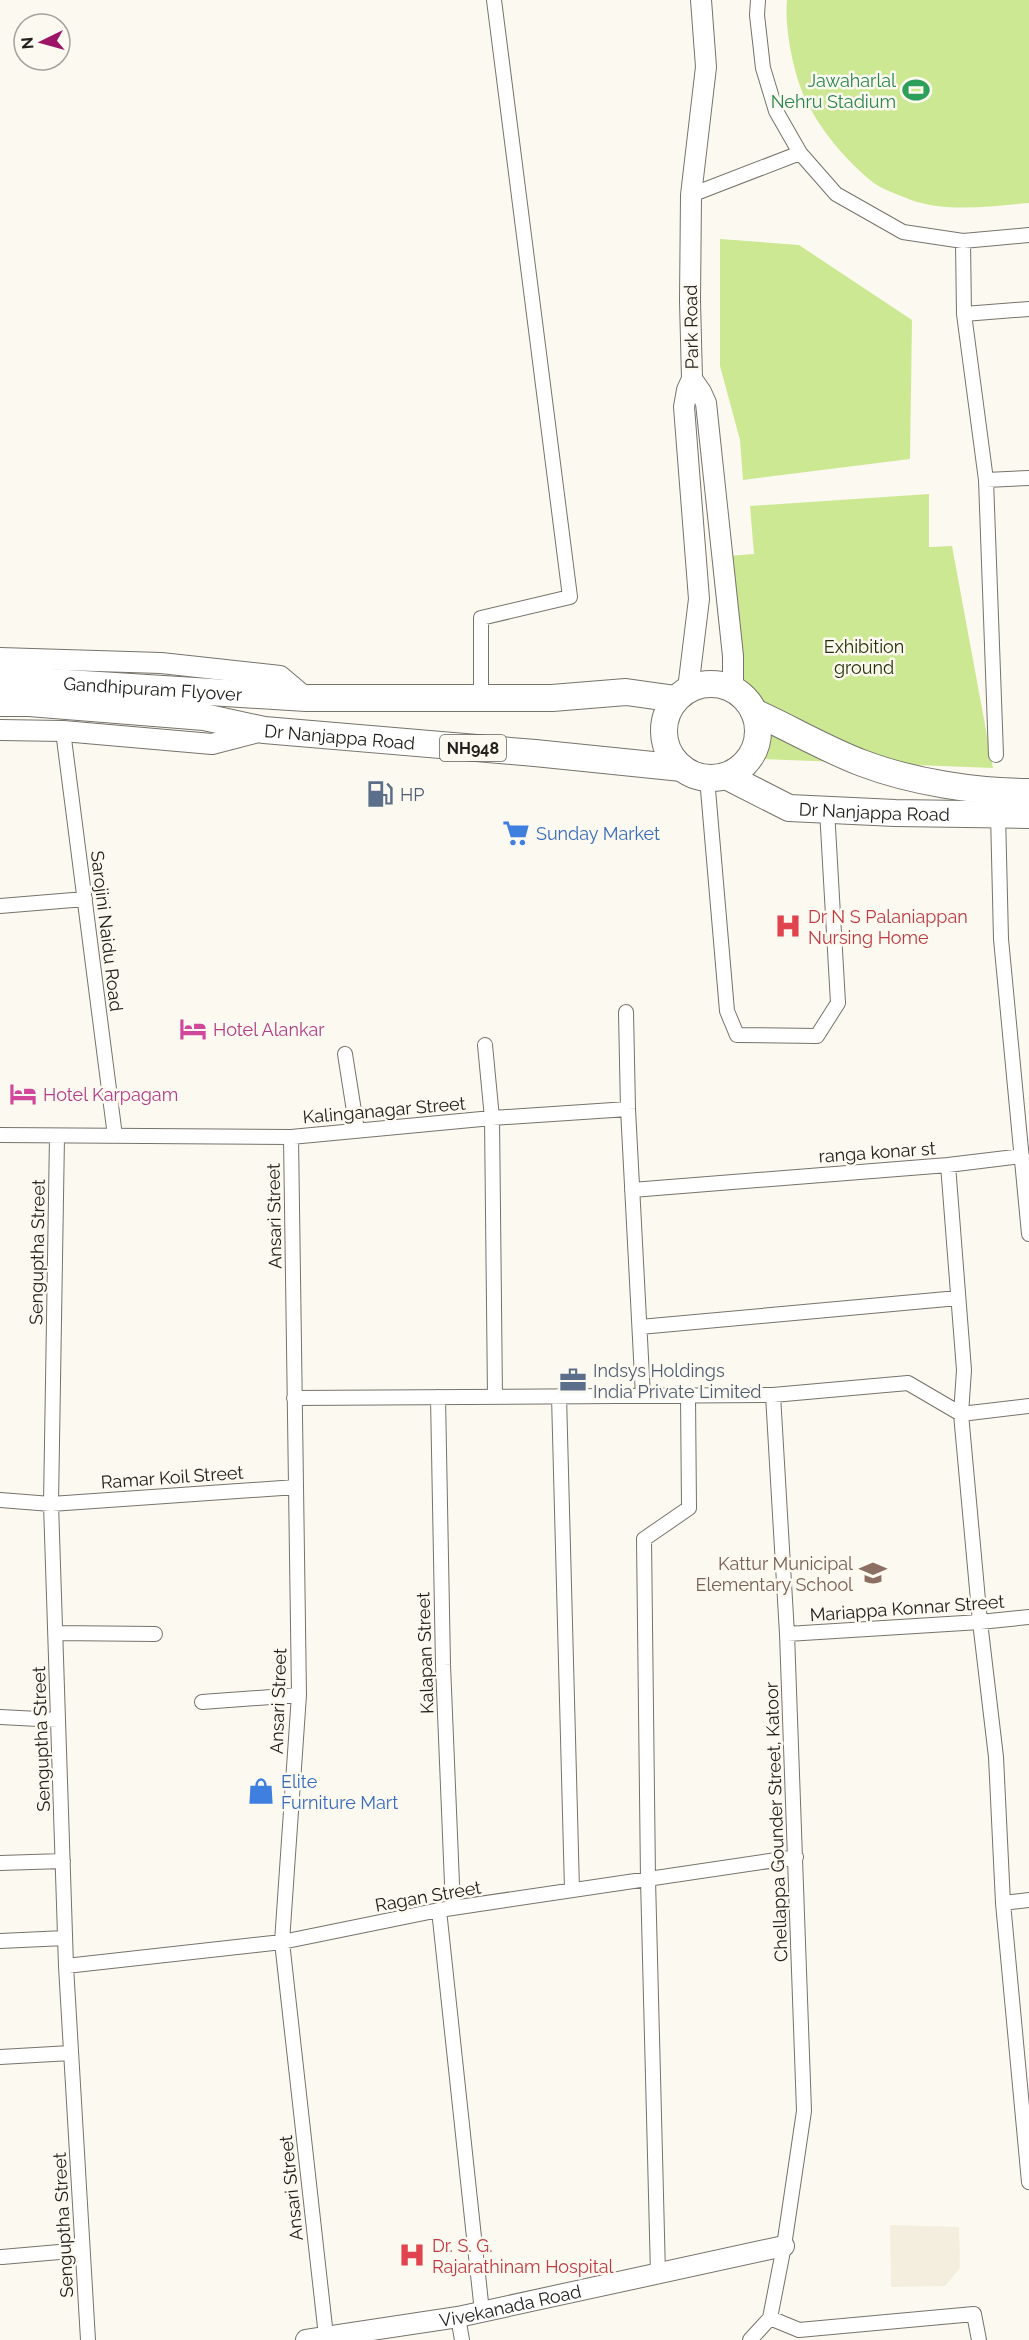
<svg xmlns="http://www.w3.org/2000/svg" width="1029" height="2340" font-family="Raleway,sans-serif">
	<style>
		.built { fill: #f3eedd }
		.park { fill: #cde892 }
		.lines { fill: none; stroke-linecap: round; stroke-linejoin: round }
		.street-casing { stroke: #76736b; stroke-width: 16 }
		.secondary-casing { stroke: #76736b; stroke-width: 22 }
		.highway-casing { stroke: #76736b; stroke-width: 28 }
		.street { stroke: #fff; stroke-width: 14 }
		.secondary { stroke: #fff; stroke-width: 20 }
		.highway { stroke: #fff; stroke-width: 26 }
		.labels { text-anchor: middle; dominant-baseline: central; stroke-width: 5; stroke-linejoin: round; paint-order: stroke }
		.shield { fill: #fcf9f0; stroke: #63615c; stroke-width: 1.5 }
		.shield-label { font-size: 16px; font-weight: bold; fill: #21201d }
		.leisure-label { font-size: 18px; fill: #27864d; stroke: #fcf9f0; text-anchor: end }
		.street-label { font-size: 18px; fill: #21201d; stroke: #fcf9f0 }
		.park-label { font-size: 18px; fill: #263108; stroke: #fcf9f0 }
		.service-label { font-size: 18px; fill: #4e5e75; stroke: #fcf9f0; text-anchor: start }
		.shop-label { font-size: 18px; fill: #366cbe; stroke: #fcf9f0; text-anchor: start }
		.health-label { font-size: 18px; fill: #be3a42; stroke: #fcf9f0; text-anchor: start }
		.hotel-label { font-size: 18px; fill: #b23c85; stroke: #fcf9f0; text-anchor: start }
		.education-label { font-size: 18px; fill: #785e54; stroke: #fcf9f0; text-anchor: end }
	</style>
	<rect width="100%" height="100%" fill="#fcf9f0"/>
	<path class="built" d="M890,2225L959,2227L960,2268L945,2286L891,2287Z"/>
	<path class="park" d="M787,0H1029V203C990,206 949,213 911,200C899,195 880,189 870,180C848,162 825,135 811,110C795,84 784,30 787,0Z
		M720,239L799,245L912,320L910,459L743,480L740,440L720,366Z
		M929,494V547L952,546L993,768L759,759L745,724L728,556L754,554L750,506Z"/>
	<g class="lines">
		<defs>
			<path id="street" d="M758,0L757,15L763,68L776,111L800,153L836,194L903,232L963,241L1029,235
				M691,195L800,153
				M963,241L964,314L986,480L996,755
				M964,314L1029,309
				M986,480L1029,478
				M481,697V618L570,597L494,0
				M63,731L115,1136
				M707,778L727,1011L737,1035L817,1036L838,1003L827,810
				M998,814L1001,939L1029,1234
				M0,906L85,899
				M626,1012L628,1109L643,1396
				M485,1045L492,1118L628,1109
				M345,1054L357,1130
				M0,1135L291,1137L492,1118L495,1397
				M57,1136L51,1504L66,1966L88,2340
				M291,1137L299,1695L282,1942L326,2336
				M948,1165L964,1370L961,1414L980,1622L996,1757L1003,1903L1029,2182
				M632,1190L948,1165L1022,1156
				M640,1327L958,1298
				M559,1396L572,1890
				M438,1397L443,1665L453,1908
				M294,1398L773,1395L908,1383L961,1414
				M961,1414L1029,1406
				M0,1500L51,1504L296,1487
				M56,1633L155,1634
				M787,1634L980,1622L1029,1617
				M202,1702L299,1695
				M0,1717L58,1720
				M0,1863L63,1861
				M1003,1903L1029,1900
				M439,1910L482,2312
				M0,1941L65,1938
				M66,1966L282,1942L439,1910L796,1857
				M0,2057L71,2053
				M2,2257L82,2250
				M658,2274L648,1879L644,1539L689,1508L688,1396
				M458,2317L462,2340
				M770,2318L799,2330L974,2314L979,2340
				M750,2340L770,2318L784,2246L804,2111L787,1634L773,1395"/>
			<g id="secondary">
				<path d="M692,379L701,392L706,403L733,656V689"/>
				<path d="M0,658L161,663L280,676L306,698"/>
				<path d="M688,689L699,599L684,407L687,390L692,379L690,301L691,195L706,67L701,0"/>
				<path d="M0,730L63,731L212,744L262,731"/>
				<path id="s1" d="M306,2340L458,2317L784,2246"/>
			</g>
			<g id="highway">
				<path id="s2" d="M0,681H35L306,698H552L626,692L676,699"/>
				<circle cx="711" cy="731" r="47"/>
				<path id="s3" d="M0,703H29L204,717L264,730L535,753L682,768"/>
				<path d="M754,712C790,728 825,749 862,763C912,782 976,792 1029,792"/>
				<path id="s4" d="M726,776L789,808L895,813L1029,815"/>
			</g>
		</defs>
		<use href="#street" class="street-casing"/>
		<use href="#secondary" class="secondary-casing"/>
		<use href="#highway" class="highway-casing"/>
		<use href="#street" class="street"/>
		<use href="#secondary" class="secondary"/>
		<use href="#highway" class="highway"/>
	</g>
	<defs>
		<symbol id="stadium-bare" viewBox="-9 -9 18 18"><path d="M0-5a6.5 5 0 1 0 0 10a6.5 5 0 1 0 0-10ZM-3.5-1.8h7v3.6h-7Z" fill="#2e9e5b" stroke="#fcf9f0" stroke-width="2.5" paint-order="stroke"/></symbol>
		<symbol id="fuel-bare" viewBox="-9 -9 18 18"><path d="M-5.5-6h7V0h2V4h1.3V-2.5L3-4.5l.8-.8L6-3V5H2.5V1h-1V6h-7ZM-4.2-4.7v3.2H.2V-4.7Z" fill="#5c6f8a" stroke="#fcf9f0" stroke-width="2.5" paint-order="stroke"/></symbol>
		<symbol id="supermarket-bare" viewBox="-9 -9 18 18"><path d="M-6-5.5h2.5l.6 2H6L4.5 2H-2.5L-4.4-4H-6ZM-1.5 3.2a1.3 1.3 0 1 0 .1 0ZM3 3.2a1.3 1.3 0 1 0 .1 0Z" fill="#3f7fe0" stroke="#fcf9f0" stroke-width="2.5" paint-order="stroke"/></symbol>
		<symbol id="hospital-bare" viewBox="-9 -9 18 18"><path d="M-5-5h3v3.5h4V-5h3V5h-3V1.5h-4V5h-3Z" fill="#e0444e" stroke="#fcf9f0" stroke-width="2.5" paint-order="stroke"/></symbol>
		<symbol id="hotel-bare" viewBox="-9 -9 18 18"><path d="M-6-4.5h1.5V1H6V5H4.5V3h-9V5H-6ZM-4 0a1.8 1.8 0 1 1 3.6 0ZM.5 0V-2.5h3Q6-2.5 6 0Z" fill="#d1479c" stroke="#fcf9f0" stroke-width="2.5" paint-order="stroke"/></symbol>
		<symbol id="office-bare" viewBox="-9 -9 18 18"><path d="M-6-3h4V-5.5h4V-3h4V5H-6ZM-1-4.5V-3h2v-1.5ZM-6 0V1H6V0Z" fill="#5c6f8a" stroke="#fcf9f0" stroke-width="2.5" paint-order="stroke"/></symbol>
		<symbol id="school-bare" viewBox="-9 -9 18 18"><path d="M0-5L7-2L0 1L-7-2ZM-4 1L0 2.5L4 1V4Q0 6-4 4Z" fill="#8d6e63" stroke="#fcf9f0" stroke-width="2.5" paint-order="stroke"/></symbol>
		<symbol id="shop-bare" viewBox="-9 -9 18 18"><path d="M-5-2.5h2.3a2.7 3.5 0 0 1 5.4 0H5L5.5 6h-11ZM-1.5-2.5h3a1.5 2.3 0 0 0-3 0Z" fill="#3f7fe0" stroke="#fcf9f0" stroke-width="2.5" paint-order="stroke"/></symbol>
	</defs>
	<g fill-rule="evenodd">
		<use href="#stadium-bare" x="897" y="71" width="38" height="38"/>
		<use href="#fuel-bare" x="361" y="775" width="38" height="38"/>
		<use href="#supermarket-bare" x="497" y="814" width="38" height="38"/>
		<use href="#hospital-bare" x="769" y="907" width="38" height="38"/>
		<use href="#hotel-bare" x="174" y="1010" width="38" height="38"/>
		<use href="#hotel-bare" x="4" y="1075" width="38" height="38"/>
		<use href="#office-bare" x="554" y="1361" width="38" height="38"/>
		<use href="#school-bare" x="854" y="1554" width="38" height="38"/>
		<use href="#shop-bare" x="242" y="1772" width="38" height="38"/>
		<use href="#hospital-bare" x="393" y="2236" width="38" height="38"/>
	</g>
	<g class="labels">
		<rect class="shield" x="440" y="735" width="66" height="26" rx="4.5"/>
		<g class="shield-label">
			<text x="473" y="748">NH948</text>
		</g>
		<g class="leisure-label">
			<text x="896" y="80">Jawaharlal<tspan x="896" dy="21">Nehru Stadium</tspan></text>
		</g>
		<g class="street-label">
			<text transform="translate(691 327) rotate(-91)">Park Road</text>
			<text stroke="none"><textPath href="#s2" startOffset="153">Gandhipuram Flyover</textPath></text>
			<text stroke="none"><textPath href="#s3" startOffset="342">Dr Nanjappa Road</textPath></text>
			<text stroke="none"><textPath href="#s4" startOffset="156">Dr Nanjappa Road</textPath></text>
			<text transform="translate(107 931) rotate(83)">Sarojini Naidu Road</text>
			<text transform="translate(384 1110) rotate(-5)">Kalinganagar Street</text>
			<text transform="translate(877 1152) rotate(-4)">ranga konar st</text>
			<text transform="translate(274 1216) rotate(-91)">Ansari Street</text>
			<text transform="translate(37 1252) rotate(-89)">Senguptha Street</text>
			<text transform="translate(172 1477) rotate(-4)">Ramar Koil Street</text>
			<text transform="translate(907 1608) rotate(-4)">Mariappa Konnar Street</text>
			<text transform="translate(425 1653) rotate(-92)">Kalapan Street</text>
			<text transform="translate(278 1701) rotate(-88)">Ansari Street</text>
			<text transform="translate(41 1739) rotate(-92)">Senguptha Street</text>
			<text transform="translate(776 1822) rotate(-92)">Chellappa Gounder Street, Katoor</text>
			<text transform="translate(428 1896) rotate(-10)">Ragan Street</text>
			<text transform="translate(291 2188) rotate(-96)">Ansari Street</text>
			<text transform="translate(63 2225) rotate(-93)">Senguptha Street</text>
			<text stroke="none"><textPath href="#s1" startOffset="207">Vivekanada Road</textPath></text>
		</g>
		<g class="park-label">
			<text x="864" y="646">Exhibition<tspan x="864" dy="21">ground</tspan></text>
		</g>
		<g class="service-label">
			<text x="400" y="794">HP</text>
			<text x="593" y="1370">Indsys Holdings<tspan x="593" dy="21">India Private Limited</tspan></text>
		</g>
		<g class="shop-label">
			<text x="536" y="833">Sunday Market</text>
			<text x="281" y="1781">Elite<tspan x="281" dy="21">Furniture Mart</tspan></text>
		</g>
		<g class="health-label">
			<text x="808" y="916">Dr N S Palaniappan<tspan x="808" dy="21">Nursing Home</tspan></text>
			<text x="432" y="2245">Dr. S. G.<tspan x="432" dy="21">Rajarathinam Hospital</tspan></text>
		</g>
		<g class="hotel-label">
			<text x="213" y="1029">Hotel Alankar</text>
			<text x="43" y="1094">Hotel Karpagam</text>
		</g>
		<g class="education-label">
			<text x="853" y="1563">Kattur Municipal<tspan x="853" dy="21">Elementary School</tspan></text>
		</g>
	</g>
	<g transform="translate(42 42) rotate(265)"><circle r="28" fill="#fcf9f0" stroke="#a4a29c" stroke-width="1.5"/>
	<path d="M0-4.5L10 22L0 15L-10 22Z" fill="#9c1566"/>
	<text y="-9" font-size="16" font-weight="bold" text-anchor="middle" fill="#21201d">N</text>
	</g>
</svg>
